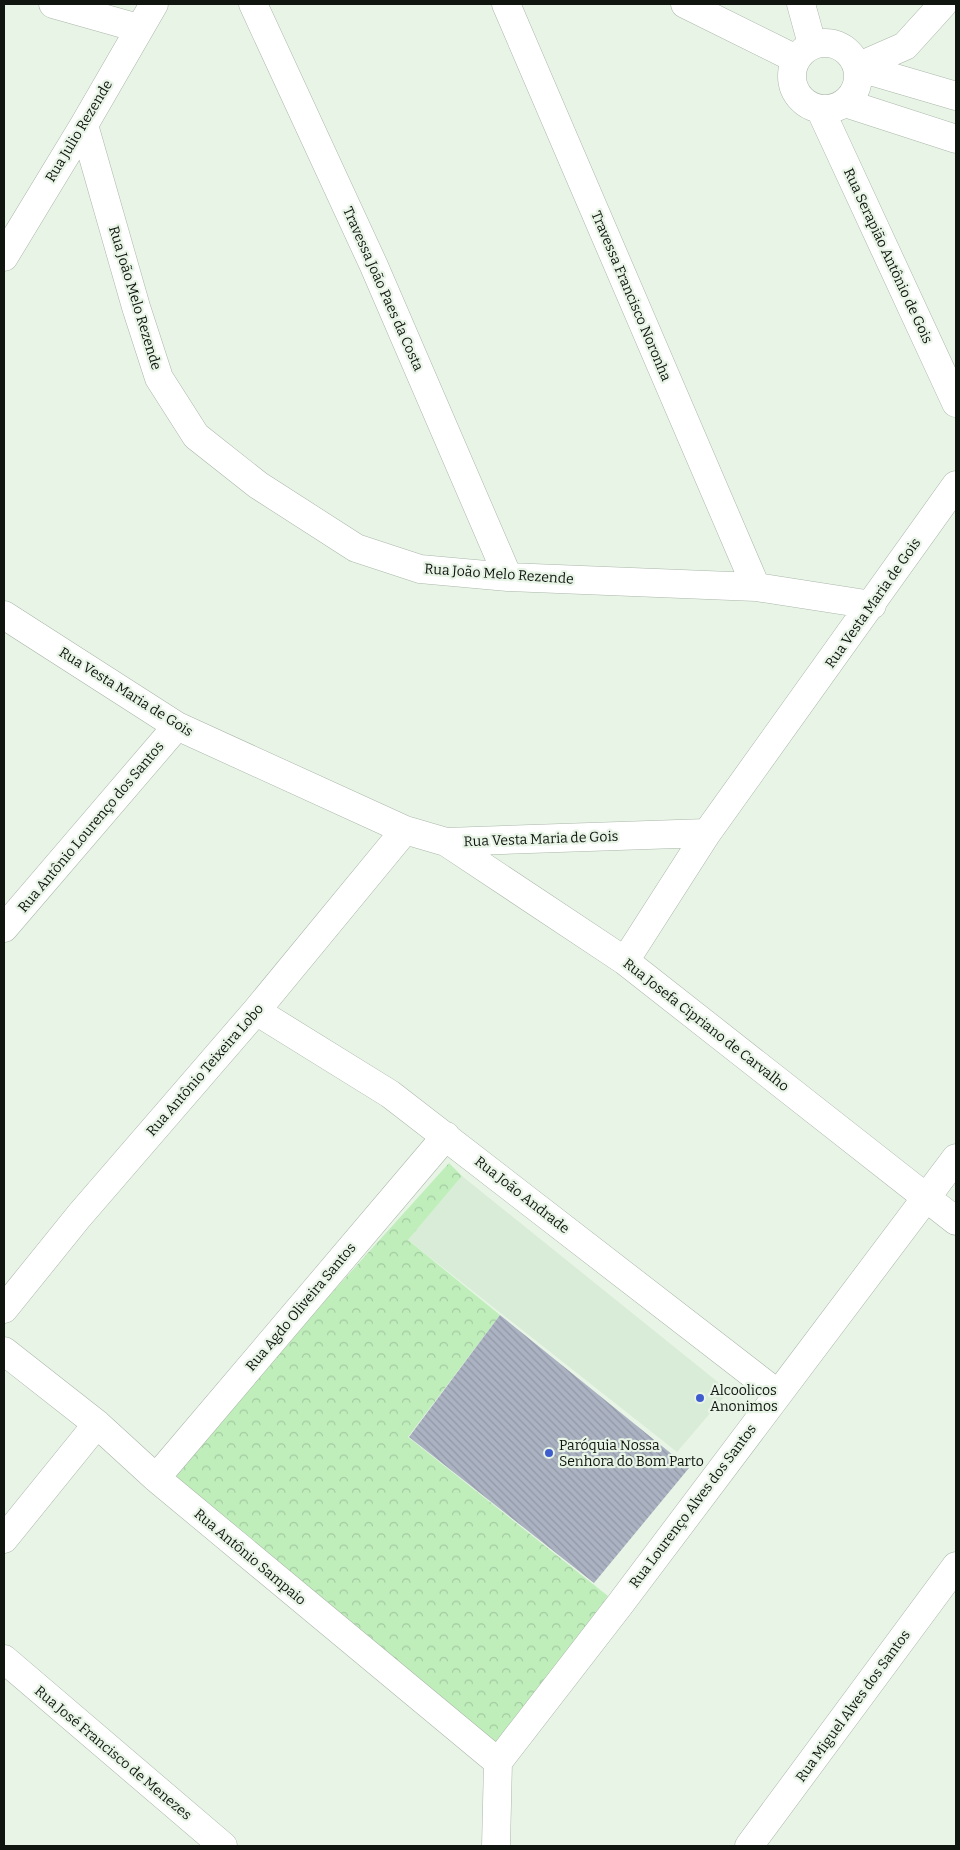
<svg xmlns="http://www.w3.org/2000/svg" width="960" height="1850" font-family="Bitter,serif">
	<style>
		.built { fill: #d9ecd7 }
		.park { fill: url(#park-crowns) }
		.building { fill: url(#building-back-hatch) }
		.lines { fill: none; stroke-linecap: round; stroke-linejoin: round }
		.minor-casing { stroke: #aab7a9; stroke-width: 29 }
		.minor { stroke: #fff; stroke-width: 28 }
		.poi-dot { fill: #3f5ccf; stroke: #e8f5e6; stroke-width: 2 }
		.labels { text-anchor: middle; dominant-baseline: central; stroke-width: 4.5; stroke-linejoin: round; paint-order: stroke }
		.street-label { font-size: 14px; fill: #111510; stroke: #e8f5e6 }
		.poi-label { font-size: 14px; fill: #111510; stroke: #e8f5e6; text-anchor: start }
	</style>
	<defs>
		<pattern id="park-crowns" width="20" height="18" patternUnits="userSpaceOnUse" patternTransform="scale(1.25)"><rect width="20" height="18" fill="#bfeebb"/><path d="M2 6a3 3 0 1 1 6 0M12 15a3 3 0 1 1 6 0" fill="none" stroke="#a3cba0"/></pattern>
		<pattern id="building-back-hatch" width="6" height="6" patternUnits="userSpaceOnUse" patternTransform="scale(1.25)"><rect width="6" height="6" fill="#abb2c2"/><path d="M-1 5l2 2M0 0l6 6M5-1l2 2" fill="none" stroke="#9298a6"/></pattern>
	</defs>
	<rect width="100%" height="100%" fill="#e8f5e6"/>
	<path class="built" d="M462,1176L729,1391L677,1452L408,1240Z"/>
	<path class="park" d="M449,1163L462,1176L408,1240L500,1315L408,1437L608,1596L499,1745L162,1481Z"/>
	<path class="building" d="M500,1315L689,1468L594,1583L409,1437Z"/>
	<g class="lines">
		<defs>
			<path id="minor" d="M53,4L138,28
				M253,4L374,266L508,577
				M506,4L756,587
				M685,4L796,59
				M801,4L812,44
				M792 76a33 33 0 1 1 66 0a33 33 0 1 1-66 0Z
				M857,67L905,46L943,4
				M857,67L956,96
				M845,103L956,139
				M820,109L956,403
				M84,125L136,307L159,378L196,436L258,485L356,548L420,569L508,577L756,587L872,605
				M4,257L84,125L154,4
				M4,615L177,726L405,830L446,842L707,833L956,485
				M446,842L625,961L956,1221
				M4,928L177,726
				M625,961L707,833
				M256,1011L390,1094L778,1394
				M4,1309L79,1216L256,1011L405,830
				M4,1351L97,1424L156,1478L498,1762
				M156,1478L446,1136
				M4,1539L97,1424
				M4,1659L223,1846
				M496,1846L498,1762L621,1603L956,1158
				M749,1846L956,1566"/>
		</defs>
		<use href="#minor" class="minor-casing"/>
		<use href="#minor" class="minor"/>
	</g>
	<g class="poi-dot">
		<circle cx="700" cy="1398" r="5"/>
		<circle cx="549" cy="1453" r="5"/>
	</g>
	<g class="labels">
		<g class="street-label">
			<text transform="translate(79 131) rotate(-59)">Rua Julio Rezende</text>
			<text transform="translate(888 256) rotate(65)">Rua Serapião Antônio de Gois</text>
			<text transform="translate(383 289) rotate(66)">Travessa João Paes da Costa</text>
			<text transform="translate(631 296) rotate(67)">Travessa Francisco Noronha</text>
			<text transform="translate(135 298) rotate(73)">Rua João Melo Rezende</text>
			<text transform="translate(499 574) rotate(4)">Rua João Melo Rezende</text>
			<text transform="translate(873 603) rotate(-55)">Rua Vesta Maria de Gois</text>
			<text transform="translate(126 692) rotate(32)">Rua Vesta Maria de Gois</text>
			<text transform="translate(91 827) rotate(-50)">Rua Antônio Lourenço dos Santos</text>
			<text transform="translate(541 839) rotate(-2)">Rua Vesta Maria de Gois</text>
			<text transform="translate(706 1025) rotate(38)">Rua Josefa Cipriano de Carvalho</text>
			<text transform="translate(205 1070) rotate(-49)">Rua Antônio Teixeira Lobo</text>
			<text transform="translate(522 1195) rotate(38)">Rua João Andrade</text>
			<text transform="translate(301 1307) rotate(-50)">Rua Agdo Oliveira Santos</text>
			<text transform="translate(693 1506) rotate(-53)">Rua Lourenço Alves dos Santos</text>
			<text transform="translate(250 1557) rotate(40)">Rua Antônio Sampaio</text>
			<text transform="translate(853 1706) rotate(-54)">Rua Miguel Alves dos Santos</text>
			<text transform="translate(113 1753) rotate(40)">Rua José Francisco de Menezes</text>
		</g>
		<g class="poi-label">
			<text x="710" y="1390">Alcoolicos<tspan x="710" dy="16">Anonimos</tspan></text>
			<text x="559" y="1445">Paróquia Nossa<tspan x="559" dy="16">Senhora do Bom Parto</tspan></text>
		</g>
	</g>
	<rect width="960" height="1850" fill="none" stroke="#111510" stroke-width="10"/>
</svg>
